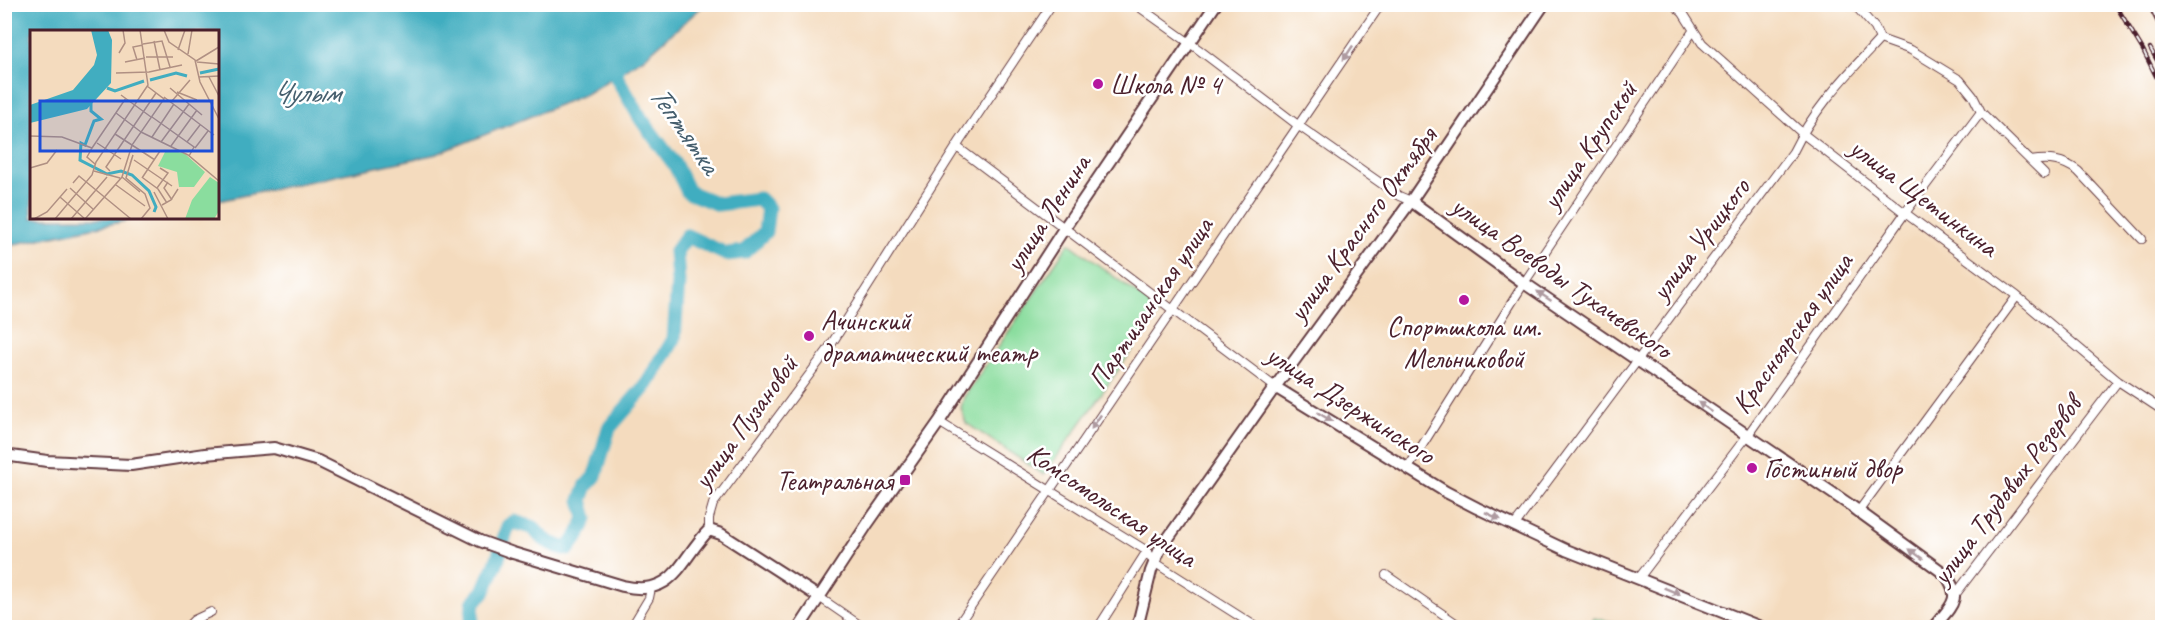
<svg xmlns="http://www.w3.org/2000/svg" width="2167" height="632" font-family="Caveat,sans-serif">
	<style>
		.green { fill: #8add9e; stroke: #6a7e64; stroke-width: 1.5 }
		.water { fill: #41adc0; stroke: #466676; stroke-width: 1.5 }
		.lines { fill: none; stroke-linecap: round; stroke-linejoin: round }
		.river { stroke: #41adc0; stroke-width: 15 }
		.street-casing { stroke: #643b41; stroke-width: 10 }
		.secondary-casing { stroke: #643b41; stroke-width: 14 }
		.street { stroke: #fff; stroke-width: 8 }
		.secondary { stroke: #fff; stroke-width: 10 }
		.rail-casing { stroke: #4a1f2b; stroke-width: 4.5 }
		.rail { stroke: #fff; stroke-width: 2; stroke-dasharray: 7; stroke-linecap: butt }
		.oneway { fill: #ae9aa0 }
		.poi-dot { fill: #b5179e; stroke: #fff; stroke-width: 2 }
		.labels { text-anchor: middle; dominant-baseline: central; stroke-width: 5; stroke-linejoin: round; paint-order: stroke }
		.poi-label { font-size: 28px; fill: #4a1f2b; stroke: #fff; text-anchor: start }
		.street-label { font-size: 28px; fill: #4a1f2b; stroke: #fff }
		.water-label { font-size: 30px; font-style: italic; fill: #465f6e; stroke: #fff }
		.inset-river { fill: none; stroke: #41adc0; stroke-width: 3 }
		.inset-road { fill: none; stroke: #b09083; stroke-width: 1.5 }
		.view { fill: #1d4ed8; fill-opacity: 0.15; stroke: #1d4ed8; stroke-width: 3 }
		.inset-edge { fill: none; stroke: #4a1f2b; stroke-width: 3 }
	</style>
	<rect width="100%" height="100%" fill="#fff"/>
	<filter id="ink" filterUnits="userSpaceOnUse"><feTurbulence type="fractalNoise" baseFrequency=".0167" numOctaves="2"/><feDisplacementMap in="SourceGraphic" scale="12" xChannelSelector="R" yChannelSelector="G"/><feConvolveMatrix kernelMatrix="1 2 1 2 8 2 1 2 1" color-interpolation-filters="sRGB"/></filter>
	<filter id="wash" filterUnits="userSpaceOnUse"><feTurbulence type="fractalNoise" baseFrequency=".008" numOctaves="4" result="noise"/><feDisplacementMap in="SourceGraphic" scale="24" xChannelSelector="R" yChannelSelector="G"/><feGaussianBlur stdDeviation="1.35" result="paint"/><feColorMatrix in="noise" values="0 0 0 0 0 0 0 0 0 0 0 0 0 0 0 0 0 1.4 0 .05"/><feComposite in="paint" operator="in"/></filter>
	<g filter="url(#wash)">
		<rect width="100%" height="100%" fill="#f4dbbe"/>
		<path class="green" d="M1069,243L1160,311L1044,475L966,423L961,408L964,397Z
			M1594,618L1638,627H1590Z"/>
		<path class="water" d="M4,5L5,4L704,5L644,58L586,94L437,154L218,201V32H32V218H140L5,246Z"/>
		<g class="lines">
			<path class="river" d="M471,628L473,603L484,591L497,561L508,526L514,522L534,528C541,540 554,546 568,549L579,534L586,518L581,500L586,486L595,476L609,428L647,384L674,339L678,282L676,251L687,236L726,254L744,252L765,232L768,208L759,199L718,204L688,192L675,165L641,119L616,76L619,57"/>
		</g>
	</g>
	<g filter="url(#ink)">
		<g class="lines">
			<defs>
				<path id="street" d="M1135,4L1198,49L1299,126L1399,196L1411,201
					M1673,4L1683,13L1702,43L1802,133L1905,213L2017,296L2118,381L2162,410
					M1854,4L1875,28L1880,39L1911,50L1960,80L1973,96L1981,112L2044,174
					M957,147L1275,387
					M2031,161C2049,158 2063,160 2078,171L2142,239
					M939,422L1147,551L1154,562L1258,628
					M1408,468L1524,283L1693,31
					M1858,512L2017,296
					M1514,526L1793,152C1814,108 1847,75 1880,39
					M709,530V518L713,504L827,351L960,141L1052,4
					M1386,575L1463,628
					M1639,578L1747,436L1905,213L1981,112
					M1955,595L2118,381
					M819,597L864,628
					M186,628L194,620L211,612
					M631,628L649,598L651,588
					M956,628L1381,4
					M1098,628L1147,551"/>
				<path id="secondary" d="M2154,4L2162,20
					M1411,201L1524,283L1850,505L1945,574C1964,599 1950,607 1933,628
					M1275,387L1446,492L1477,508L1566,550L1763,628
					M4,455L47,461L131,465L205,454L274,448L318,461L480,541L513,553L623,586C675,598 680,559 709,530L721,534L819,597
					M799,628L868,523L939,422L1065,227L1216,4
					M1137,628L1151,571L1159,551L1275,387L1411,201L1544,4"/>
			</defs>
			<use href="#street" class="street-casing"/>
			<use href="#secondary" class="secondary-casing"/>
			<use href="#street" class="street"/>
			<use href="#secondary" class="secondary"/>
			<defs>
				<path id="rail" d="M2115,4L2143,50L2162,88
					M2150,48L2162,69"/>
			</defs>
			<use href="#rail" class="rail-casing"/>
			<use href="#rail" class="rail"/>
		</g>
		<defs><path id="oneway-solid" d="M-6-.8H1V-3.2L6.5 0L1 3.2V.8H-6Z" transform="scale(1.5)"/></defs>
		<g class="oneway">
			<use href="#oneway-solid" transform="translate(1348 53) rotate(124)"/>
			<use href="#oneway-solid" transform="translate(1544 296) rotate(-146)"/>
			<use href="#oneway-solid" transform="translate(1705 407) rotate(-145)"/>
			<use href="#oneway-solid" transform="translate(1325 417) rotate(31)"/>
			<use href="#oneway-solid" transform="translate(1096 422) rotate(124)"/>
			<use href="#oneway-solid" transform="translate(1493 516) rotate(25)"/>
			<use href="#oneway-solid" transform="translate(1916 554) rotate(-144)"/>
			<use href="#oneway-solid" transform="translate(1672 591) rotate(22)"/>
		</g>
	</g>
	<g class="poi-dot">
		<circle cx="1098" cy="84" r="6"/>
		<circle cx="1464" cy="300" r="6"/>
		<circle cx="809" cy="336" r="6"/>
		<circle cx="1752" cy="468" r="6"/>
		<rect x="899" y="474" width="12" height="12" rx="3"/>
	</g>
	<g class="labels">
		<g class="poi-label">
			<text x="1110" y="84">Школа № 4</text>
			<text x="821" y="320">Ачинский<tspan x="821" dy="32">драматический театр</tspan></text>
			<text x="1464" y="326" text-anchor="middle">Спортшкола им.<tspan x="1464" dy="32">Мельниковой</tspan></text>
			<text x="1764" y="468">Гостиный двор</text>
			<text x="893" y="480" text-anchor="end">Театральная</text>
		</g>
		<g class="street-label">
			<text transform="translate(1589 145) rotate(-56)">улица Крупской</text>
			<text transform="translate(1924 197) rotate(37)">улица Щетинкина</text>
			<text transform="translate(1047 213) rotate(-57)">улица Ленина</text>
			<text transform="translate(1362 224) rotate(-54)">улица Красного Октября</text>
			<text transform="translate(1700 239) rotate(-53)">улица Урицкого</text>
			<text transform="translate(1562 277) rotate(35)">улица Воеводы Тухачевского</text>
			<text transform="translate(1150 303) rotate(-56)">Партизанская улица</text>
			<text transform="translate(1792 333) rotate(-55)">Красноярская улица</text>
			<text transform="translate(1351 404) rotate(33)">улица Дзержинского</text>
			<text transform="translate(745 422) rotate(-54)">улица Пузановой</text>
			<text transform="translate(2006 490) rotate(-53)">улица Трудовых Резервов</text>
			<text transform="translate(1112 505) rotate(34)">Комсомольская улица</text>
		</g>
		<g class="water-label">
			<text x="306" y="92">Чулым</text>
			<text transform="translate(685 129) rotate(55)">Тептятка</text>
		</g>
	</g>
	<g transform="translate(30 30)">
		<rect width="189" height="189" fill="#f4dbbe"/>
		<path d="M136,120L154,123L175,142L164,157H149L147,142L128,136ZM180,147L189,153V181L184,189H155L162,170Z" fill="#8add9e"/>
		<path d="M61,0H78L82,10L81,53L57,79L0,93V75L43,60L64,35L67,25Z" fill="#41adc0"/>
		<path class="inset-river" d="M170,43L189,39M120,50L146,43L157,46M77,58L85,61L114,51M61,73V81L71,89L64,91L55,115L51,113L50,130L77,144L91,141L102,145L119,161L126,177L124,182"/>
		<path class="inset-road" d="M134,0L139,12L165,30L170,52L189,89M124,11L130,40M113,14L132,11L140,37M148,20L155,0M89,23L95,13L93,0M158,24L162,0M116,27H143M107,30L103,17L113,15M166,31L189,17M95,32L115,28M167,32L189,34M86,43L119,42L152,35M169,47L189,46M179,47L189,66M140,58L172,85M147,62L167,70M91,65L121,87M134,67L184,105M142,71L160,50M86,83L111,102M122,87L164,117L159,126M111,102L158,125L189,151M85,104L125,130M0,106L32,107L62,118L96,68M122,107L144,74M131,112L159,74M157,112L170,95M67,113L91,129M141,116L167,80M62,118L57,127L65,134M165,118L178,101M104,130L142,156M100,134L103,125L96,148L115,164L120,178L111,189M0,138L17,133L27,120M64,141L90,148M80,141L76,137L126,63M92,147L110,162M112,148L130,121M113,148L128,159L137,173M138,152L134,158L142,170M43,153L49,146L101,189M86,155L115,176M40,158L64,180M127,158L138,143L130,138M124,162L138,189M30,167L55,189M132,175L141,170L148,159M4,189L17,182L37,159M25,189L62,145L66,132L118,55L110,0M41,189L77,147M55,189L92,147L102,115L134,69L117,56"/>
		<path class="view" d="M10,71H182V121H10Z"/>
		<rect width="189" height="189" class="inset-edge"/>
	</g>
	<rect width="2167" height="632" fill="none" stroke="#fff" stroke-width="24"/>
</svg>
